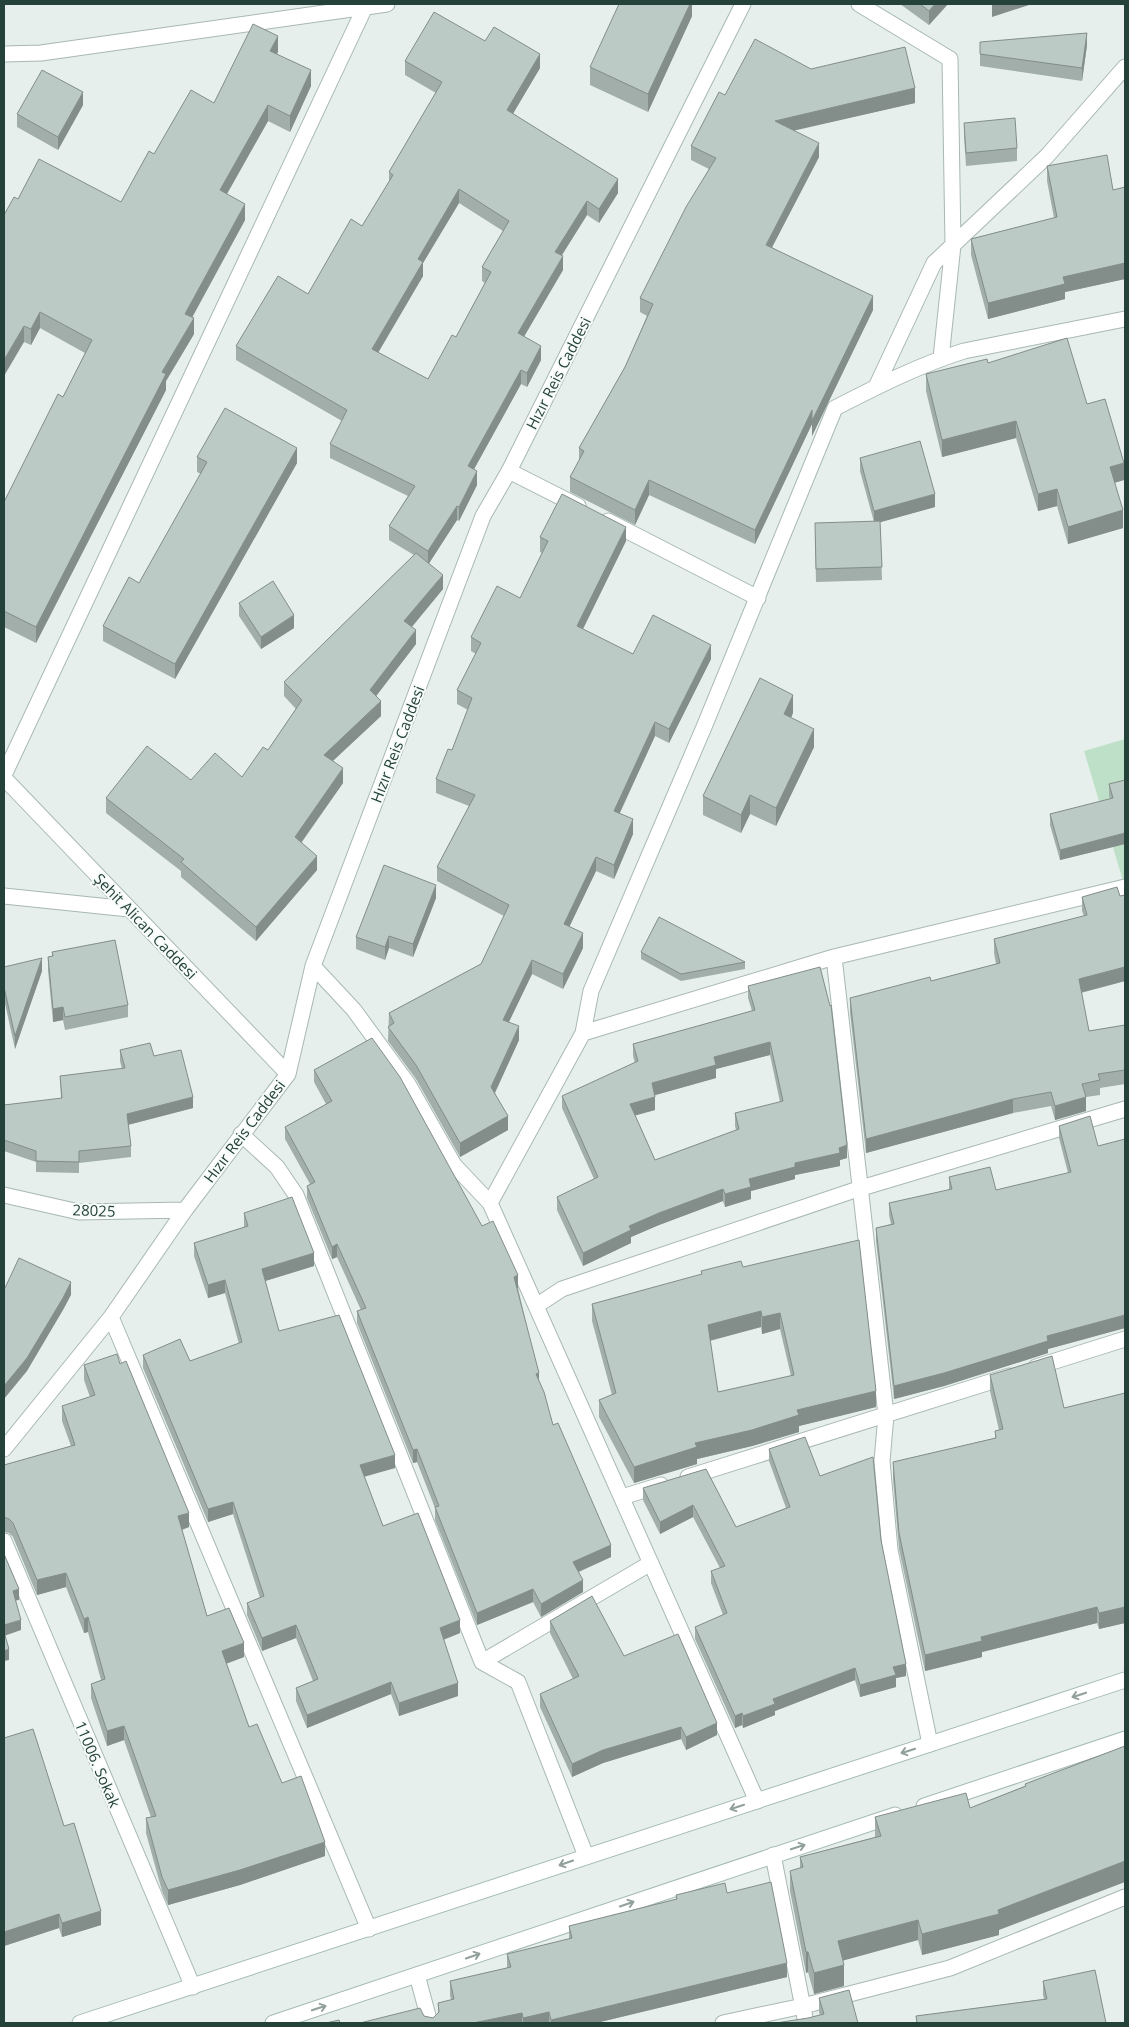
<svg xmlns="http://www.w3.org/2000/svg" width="1129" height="2027" font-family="'Open Sans',sans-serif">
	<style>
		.green { fill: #bfe0c8 }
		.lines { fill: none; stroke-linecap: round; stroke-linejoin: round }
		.street-casing { stroke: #a8b8b2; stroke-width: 17 }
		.secondary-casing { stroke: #a4bbb3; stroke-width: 17 }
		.street { stroke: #fff; stroke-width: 15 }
		.secondary { stroke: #fff; stroke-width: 15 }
		.wall { fill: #a1aea9; fill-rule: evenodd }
		.shaded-wall { fill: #838d89 }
		.building { fill: #bbcac4; stroke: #838d89; fill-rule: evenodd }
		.oneway { stroke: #92a09c }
		.labels { text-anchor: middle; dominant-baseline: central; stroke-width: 4; stroke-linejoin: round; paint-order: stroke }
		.street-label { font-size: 15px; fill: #24423a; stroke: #f7fbf9 }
	</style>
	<rect width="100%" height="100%" fill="#e6efeb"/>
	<path class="green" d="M1125,739V883L1124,884L1084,751Z"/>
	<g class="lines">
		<defs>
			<path id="street" d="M859,4L950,59L953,245L941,358
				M4,54L41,53L387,4
				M876,387L934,263L1047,156L1125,67
				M509,471L578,506
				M608,521L758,598
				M4,775L365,7
				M4,778L288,1074
				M4,896L129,909
				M834,957L886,1415L882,1461L890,1550L930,1744
				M313,966L354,1010L408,1084L454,1165L490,1203L757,1801
				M583,1033L834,957L1125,887
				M241,1134L277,1167L296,1195L482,1662L518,1682L586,1856
				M4,1195L79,1212L185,1210
				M490,1203L583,1033L591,991L704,727L835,408C876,387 919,365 964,351L1125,319
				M536,1306L562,1289L858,1189L1125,1109
				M111,1317L369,1929
				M1036,1367L1125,1339
				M4,1449L111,1317L185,1210L288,1074L313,966L483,516L509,471L743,4
				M688,1477L1009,1376
				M622,1497L661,1485
				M4,1541L193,1987
				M482,1662L651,1563
				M773,1855L806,2023
				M417,1975L430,2023
				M723,2023L803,2006L950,1968L1125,1897"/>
			<path id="secondary" d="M924,1806L1125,1739
				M80,2023L1125,1680
				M273,2023L895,1815"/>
		</defs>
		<use href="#street" class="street-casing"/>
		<use href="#secondary" class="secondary-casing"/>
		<use href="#street" class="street"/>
		<use href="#secondary" class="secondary"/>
	</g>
	<path class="wall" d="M692,4V16L648,112L590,85V67Z
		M900,4H948L929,25Z
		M485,41L540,68L513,113L618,193L599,223L587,215L562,255L563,270L524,336L541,360L527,387L521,384L474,469L477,485L459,521L457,520L429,563L443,589L412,627L416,644L376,696L381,716L333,761L343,783L302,842L317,870L256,941L181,877V871L106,813V798L191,780L242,777L268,750L296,709L284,696V682L414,555L389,540V526L408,496L330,458V444L342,421L236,360V346L308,294L362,226L389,182V172L436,93L405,75V61ZM459,203L503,231L482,267V281L485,283L456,337L428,379L378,353L423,276V263Z
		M980,42L1087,45L1082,81L980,66Z
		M278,52L277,54L311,86L290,132L268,121L227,194L245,220L192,318L194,334L166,381V390L36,643L4,627V502L63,397L85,353L40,328L31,345L24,342L18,199L121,202L154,154L214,103Z
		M811,69L915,103L794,130L819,157L772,247L873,310L812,436V424L755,544L649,495L635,525L570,492V477L579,461V448L625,367L647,316L640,312V298L709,169L691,160V146L725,95Z
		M83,105L58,150L17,127V114Z
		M964,123L1017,148V161L966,166L964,136Z
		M1047,166L1113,190L1125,187V279L1065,292V299L988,319L971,255V239L1054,218L1047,181Z
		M988,363L1087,404L1124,480L1114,483L1123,528L1068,544L1057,506L1038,511L1016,438L942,457L926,391V374Z
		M197,457L297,463L175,679L103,641V626L139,583L201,474L197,472Z
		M860,458L935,507L880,522L882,580L816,582L815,536L874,522L860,471Z
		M540,537L626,541L583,629L633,654L711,659L669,743L655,736L620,813L633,834L614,879L596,871L569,927L583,948L563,989L532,974L509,1022L519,1040L495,1093L508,1130L460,1157L416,1079L388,1041L389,1013L481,964L504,916L437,881V867L469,806L436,793V779L452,750L468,710L457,704V690L476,654L471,651V637L520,598L542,553L540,552Z
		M239,603L294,628L261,649L239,616Z
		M793,713L791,718L814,747L776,826L750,814L741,833L703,815V796Z
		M1125,780V844L1060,860L1050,825V814L1110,799L1109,795V784Z
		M1125,895V981L1081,993L1089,1031L1125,1025V1084L1100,1088V1095L1086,1097V1111L1055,1120L1051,1106L1013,1113L866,1153L850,1013V998L931,981L996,964L994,953V939L1084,916L1082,911V897L1120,896Z
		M436,898L413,957L389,948L385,960L356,949V937Z
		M52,952L128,1005V1017L65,1030L63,1020L53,1022L48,970V957L52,956Z
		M641,952L745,962V969L681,981L641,959Z
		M4,967L42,971L15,1049L4,999Z
		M748,986L847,1158L840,1160V1166L795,1175V1179L751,1191V1199L725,1207L723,1201L659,1225L631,1237V1243L583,1266L557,1210V1197L594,1179L562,1108V1096L635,1063L633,1056V1044L752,1011L748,998ZM770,1055L780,1102L735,1113V1126L736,1130L655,1160L635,1115L655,1110V1095L716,1078V1069Z
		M120,1050L154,1056L193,1108L128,1125L131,1146V1157L79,1163V1173L36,1172V1162L4,1151V1105L61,1099L60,1076L122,1069L120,1061Z
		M314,1070L482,1226L518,1288L539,1381L553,1425L611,1557L579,1572L583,1592L541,1617L533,1602L477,1625L435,1520V1508L417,1462L413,1463L357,1323V1311L361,1310L337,1257L332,1259L307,1198V1186L310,1184L285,1139V1127L326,1104L314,1082Z
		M1059,1126L1098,1146L1125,1139V1328L1048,1349V1353L944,1386L894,1399L876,1241V1228L891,1224L889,1215V1203L949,1190V1177L996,1190L1068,1173L1059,1138Z
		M244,1213L314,1266L265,1281L279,1331L395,1468L364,1476L383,1526L460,1633L443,1640L458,1696L399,1716L391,1694L307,1728L296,1701V1688L313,1681L296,1638L262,1651L247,1615V1603L260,1598L233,1514L208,1522L143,1368V1355L190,1361L239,1344L225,1293L208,1298L194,1256V1243L244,1227Z
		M743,1267L876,1407L799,1426V1432L752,1446L697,1459V1464L634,1483L599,1417V1400L612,1395L592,1321V1304L701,1275V1271ZM761,1327L762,1334L780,1329L791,1376L718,1392L710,1341Z
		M120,1364L189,1527L182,1530L207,1616L244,1657L226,1664L249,1727L325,1856L240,1885L168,1905L162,1891L146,1833V1818L151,1817L124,1740L107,1746L91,1698V1684L101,1680L88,1632L84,1633L66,1587L37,1595L13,1537L9,1533L4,1532V1465L71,1446L62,1421V1406L90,1397L84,1380V1365Z
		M990,1375L1064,1408L1125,1393V1623L1099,1629L1097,1623L982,1652V1657L925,1671L899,1549L893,1479V1462L995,1438V1431L999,1430L990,1391Z
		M769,1449L820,1476L881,1540L906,1676L896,1678V1687L860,1697L855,1680L775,1711V1715L743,1728L742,1725L735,1728L695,1639V1627L723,1615L711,1583V1571L720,1568L693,1517L660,1534L643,1500V1488L706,1469L736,1527L786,1508L769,1461Z
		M550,1621L624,1656L717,1735L686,1750L681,1739L603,1763L572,1777L540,1707V1694L573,1679L550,1633Z
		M4,1738L64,1826L101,1925L62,1937L59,1928L4,1946Z
		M1125,1746L999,1930V1935L922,1955L918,1940L843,1960L844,1986L814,1994L808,1972L806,1973L790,1891V1871L800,1868V1857L875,1837V1817L970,1808L1025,1786V1784Z
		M727,1893L787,1977L596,2023H360L424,2016L433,2018L438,2013V2003L451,2000L450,1995V1981L507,1968V1954L569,1939V1926L676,1899V1895Z
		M1043,1981L1106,2023H916V2016L1044,1999L1043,1995Z
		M819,1998L858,2023L808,2018L820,2015L819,2012Z"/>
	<path class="shaded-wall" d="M690,4H692V16L648,112V94Z
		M935,4H948L929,25V11Z
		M992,4H1030L1029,5L992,17Z
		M1087,33V45L1082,81V68Z
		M278,36V52L270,67V51Z
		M540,54V68L507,124V110Z
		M311,70V86L290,132V116Z
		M915,88V103L775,135V121Z
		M83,92V105L58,150V137Z
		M268,105V121L220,206V190Z
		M819,143V157L766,259V245Z
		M618,179V193L599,223V209Z
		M459,189V203L423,263V276L372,363V349L418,259Z
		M587,201V215L555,266V252Z
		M245,204V220L185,330V314Z
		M563,256V270L518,347V333Z
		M1125,263V279L1065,292V299L988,319V303L1063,277Z
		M873,296V310L812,436V421Z
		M40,312V328L31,345V329Z
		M194,318V334L166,381V390L36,643V627L162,372Z
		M24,326V342L4,376V360Z
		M541,346V360L527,387V373Z
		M521,370V384L468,480V466Z
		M812,410V424L755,544V530Z
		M1016,421V438L942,457V440Z
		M297,448V463L175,679V664Z
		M1124,463V480L1110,484V467Z
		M477,471V485L459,521V507Z
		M649,480V495L635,525V510Z
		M1057,489V506L1038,511V494Z
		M935,494V507L874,524V511Z
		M457,506V520L428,565V551Z
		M1123,510V528L1068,544V527Z
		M626,527V541L577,641V626Z
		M443,575V589L404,636V621Z
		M294,615V628L261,649V637Z
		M416,630V644L370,704V690Z
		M711,645V659L669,743V729Z
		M793,695V713L784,733V714Z
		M381,701V716L324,769V755Z
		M655,722V736L614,825V811Z
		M814,729V747L776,826V808Z
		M343,768V783L295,851V837Z
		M750,795V814L741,833V815Z
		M633,819V834L614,879V865Z
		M1125,833V844L1060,860V850Z
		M317,856V870L256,941V927Z
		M596,857V871L564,938V924Z
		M436,885V898L413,957V944Z
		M583,933V948L563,989V974Z
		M389,936V948L385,960V947Z
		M42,958V971L15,1049V1036Z
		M532,960V974L503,1034V1020Z
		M1125,967V981L1079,993V979Z
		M63,1007V1020L53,1022V1009Z
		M519,1026V1040L491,1101V1087Z
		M770,1042V1055L716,1069V1078L652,1096V1083L714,1057Z
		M193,1097V1108L127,1125V1114Z
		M655,1097V1110L630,1117V1104Z
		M1086,1097V1111L1055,1120V1106Z
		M1013,1099V1113L866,1153V1139Z
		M508,1116V1130L460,1157V1143Z
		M847,1145V1158L840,1160V1166L795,1175V1179L751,1191V1199L725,1207V1194L749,1179Z
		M723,1189V1201L659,1225L631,1237V1243L583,1266V1253L629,1226L659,1213Z
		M337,1244V1257L332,1259V1247Z
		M314,1253V1266L262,1282V1269Z
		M518,1275V1288L514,1289V1277Z
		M225,1280V1293L208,1298V1285Z
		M71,1282V1295L63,1310L27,1371L4,1399V1386Z
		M761,1311V1327L708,1341V1325Z
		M780,1313V1329L762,1334V1317Z
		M1125,1315V1328L1048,1349V1353L944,1386L894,1399V1386L1047,1336Z
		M539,1373V1385L536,1374Z
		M876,1391V1407L799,1426V1432L752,1446L697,1459V1464L634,1483V1467L695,1443L797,1410Z
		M417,1449V1462L413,1463V1450Z
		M395,1455V1468L360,1478V1465Z
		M233,1502V1514L208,1522V1509Z
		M693,1505V1517L660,1534V1522Z
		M189,1513V1527L178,1531V1516Z
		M611,1545V1557L573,1574V1562Z
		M66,1573V1587L37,1595V1580Z
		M583,1580V1592L541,1617V1604Z
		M19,1589V1600L13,1601V1591Z
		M533,1589V1602L477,1625V1613Z
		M1097,1607V1623L982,1652V1657L925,1671V1655L981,1637Z
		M1125,1607V1623L1099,1629V1613Z
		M88,1617V1632L84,1633V1619Z
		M21,1620V1630L4,1636V1625Z
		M460,1620V1633L440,1641V1628Z
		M296,1625V1638L262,1651V1638Z
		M244,1643V1657L222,1665V1651Z
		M9,1649V1660L4,1661V1651Z
		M906,1664V1676L896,1678V1687L860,1697V1685L893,1667Z
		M855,1668V1680L775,1711V1715L743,1728V1716L773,1699Z
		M391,1682V1694L307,1728V1715Z
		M458,1683V1696L399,1716V1703Z
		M742,1713V1725L735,1728V1716Z
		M717,1723V1735L686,1750V1737Z
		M124,1726V1740L107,1746V1731Z
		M681,1727V1739L603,1763L572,1777V1764L603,1750Z
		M325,1842V1856L240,1885L168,1905V1890Z
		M1125,1861V1882L999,1930V1935L922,1955V1934L998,1910Z
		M101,1911V1925L62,1937V1923Z
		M59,1914V1928L4,1946V1932Z
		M918,1920V1940L838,1962V1941Z
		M806,1952H808V1972L806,1973Z
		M787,1963V1977L596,2023H551V2020Z
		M844,1965V1986L814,1994V1973Z
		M549,2012V2023H523V2018Z
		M522,2013V2023H473Z"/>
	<path class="building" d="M619,4H690L648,94L590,67Z
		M920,4H935L929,11Z
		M434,12L485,41L494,27L540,54L507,110L618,179L599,209L587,201L555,252L563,256L518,333L541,346L527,373L521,370L468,466L477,471L459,507L457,506L428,551L389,526L415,486L330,444L347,410L236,346L278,276L308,294L351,219L362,226L393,175L389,172L442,82L405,61ZM459,189L509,221L482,267L491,272L456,337L452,335L428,379L372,349L423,262L418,259Z
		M253,24L278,36L270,51L311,70L290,116L268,105L220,190L245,204L185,314L194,318L162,372L166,374L36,627L4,611V502L58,394L63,397L92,340L40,312L31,329L24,326L4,360V215L14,197L18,199L39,159L121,202L149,151L154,154L191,90L214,103Z
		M1087,33L1082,68L980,54V42Z
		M755,39L811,69L905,47L915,88L775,121L819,143L766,245L873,296L812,421V410L755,530L649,480L635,510L570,477L584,451L579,448L625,367L653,304L640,298L686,207L716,158L691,146L719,92L725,95Z
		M42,70L83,92L58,137L17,114Z
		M1015,118L1017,148L966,153L964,123Z
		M1107,155L1113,190L1125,187V263L1063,277L1065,284L988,303L971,239L1057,217L1047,166Z
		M1067,338L1087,404L1105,399L1124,463L1110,467L1123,510L1068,527L1057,489L1038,494L1016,421L942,440L926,374L987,359L988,363Z
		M225,408L297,448L175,664L103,626L129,577L139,583L207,462L197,457Z
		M920,441L935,494L874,511L860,458Z
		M562,494L626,527L577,626L633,654L653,615L711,645L669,729L655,722L614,811L633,819L614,865L596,857L564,924L583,933L563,974L532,960L503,1020L519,1026L491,1087L508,1116L460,1143L416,1065L388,1027L394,1023L389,1013L481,964L509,905L437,867L475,795L436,779L448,749L452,750L472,698L457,690L481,643L471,637L497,586L520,598L548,541L540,537Z
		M880,521L882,567L816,569L815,523Z
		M416,553L443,575L404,621L416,630L370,690L381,701L324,755L343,768L295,837L317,856L256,927L181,862L184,859L106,798L147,746L191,780L215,753L242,777L263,747L268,750L302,700L284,682Z
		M273,581L294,615L261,637L239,603Z
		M760,678L793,695L784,714L814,729L776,808L750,795L741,815L703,796Z
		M1125,780V833L1060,850L1050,814L1113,798L1109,784Z
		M384,865L436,885L413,944L389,936L385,947L356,937Z
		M1117,887L1120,896L1125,895V967L1079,979L1089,1031L1125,1025V1070L1098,1074L1100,1080L1082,1084L1086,1097L1055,1106L1051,1092L1013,1099L866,1139L850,998L930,977L931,981L1000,963L994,939L1087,915L1082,897Z
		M659,917L745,962L681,974L641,952Z
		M115,940L128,1005L65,1017L63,1007L53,1009L48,957L53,956L52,952Z
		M42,958L15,1036L4,987V967Z
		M820,967L830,1006L831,1005L847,1145L839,1148L840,1153L795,1163V1167L749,1179L751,1187L725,1194L723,1189L659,1213L629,1226L631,1230L583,1253L557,1197L598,1177L562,1096L638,1061L633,1044L755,1010L748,986ZM770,1042L783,1101L735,1113L739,1129L655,1160L630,1104L655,1097L652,1083L716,1065L714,1057Z
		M372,1038L400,1077L482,1226L493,1221L518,1275L514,1277L539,1373L536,1374L544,1392L553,1425L558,1423L611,1545L573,1562L583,1580L541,1604L533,1589L477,1613L435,1507L439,1506L417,1449L413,1450L357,1311L366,1308L337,1244L332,1247L307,1186L315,1182L285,1127L332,1101L314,1070Z
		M150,1043L154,1056L181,1050L193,1097L127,1114L131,1146L79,1151V1162L36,1161V1151L4,1140V1105L62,1098L60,1076L125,1068L120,1050Z
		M1090,1116L1098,1146L1125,1139V1315L1047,1336L1048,1341L944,1373L894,1386L876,1228L894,1224L889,1203L952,1189L949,1177L990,1167L996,1190L1071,1172L1059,1126Z
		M292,1197L314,1253L262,1269L279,1331L339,1315L395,1455L360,1465L383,1526L418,1513L460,1620L440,1628L458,1683L399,1703L391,1682L307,1715L296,1688L318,1679L296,1625L262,1638L247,1603L264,1596L233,1502L208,1509L143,1355L180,1339L190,1361L242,1342L225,1280L208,1285L194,1243L248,1226L244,1213Z
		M859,1240L876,1391L797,1410L799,1415L752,1430L695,1443L697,1447L634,1467L599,1400L616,1393L592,1304L702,1274L701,1271L741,1261L743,1267ZM761,1311L762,1317L780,1313L794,1375L718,1392L708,1325Z
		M19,1258L71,1282L63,1298L27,1358L4,1386V1290Z
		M117,1354L120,1364L126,1361L189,1513L178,1516L207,1616L229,1608L244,1643L222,1651L249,1727L257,1724L282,1783L301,1776L325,1842L240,1870L168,1890L162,1877L146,1818L156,1816L124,1726L107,1731L91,1684L105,1679L88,1617L84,1619L66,1573L37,1580L13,1523L9,1519L4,1517V1465L75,1445L62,1406L95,1395L84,1365Z
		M1052,1356L1064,1408L1125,1393V1607L1099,1613L1097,1607L981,1637L982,1641L925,1655L899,1533L893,1462L996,1438L995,1431L1003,1429L990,1375Z
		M805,1437L820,1476L873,1457L881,1540L906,1664L893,1667L896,1675L860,1685L855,1668L773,1699L775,1704L743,1716L742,1713L735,1716L695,1627L727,1613L711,1571L725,1566L693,1505L660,1522L643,1488L706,1469L736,1527L790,1507L769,1449Z
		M4,1554L19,1589L13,1591L21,1620L4,1625Z
		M592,1596L624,1656L678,1634L717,1723L686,1737L681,1727L603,1750L572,1764L540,1694L579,1676L550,1621Z
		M4,1632L9,1649L4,1651Z
		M33,1729L64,1826L74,1823L101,1911L62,1923L59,1914L4,1932V1738Z
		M1125,1746V1861L998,1910L999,1914L922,1934L918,1920L838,1941L844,1965L814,1973L808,1952H806L790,1871L803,1867L800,1857L881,1836L875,1817L966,1793L970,1808L1026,1786L1025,1784Z
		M771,1882L787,1963L551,2020L549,2012L523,2018L522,2013L473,2023H360L420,2008L424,2016L433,2018L439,2012L438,2003L454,1999L450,1981L511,1967L507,1954L572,1938L569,1926L677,1899L676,1895L725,1883L727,1893Z
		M1095,1970L1106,2023H917L916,2016L1047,1999L1043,1981Z
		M849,1990L858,2023H776L808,2018L824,2014L819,1998Z
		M339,2020L340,2023H326Z"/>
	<defs><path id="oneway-shaft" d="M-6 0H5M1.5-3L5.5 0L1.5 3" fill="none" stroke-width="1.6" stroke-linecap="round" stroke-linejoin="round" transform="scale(1.25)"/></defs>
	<g class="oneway">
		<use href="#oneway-shaft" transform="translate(1079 1695) rotate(162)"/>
		<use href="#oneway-shaft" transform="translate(908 1751) rotate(162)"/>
		<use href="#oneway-shaft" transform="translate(737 1807) rotate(162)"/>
		<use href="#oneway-shaft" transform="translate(798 1847) rotate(-18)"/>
		<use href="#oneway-shaft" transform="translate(566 1863) rotate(161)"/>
		<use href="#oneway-shaft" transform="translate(627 1904) rotate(-19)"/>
		<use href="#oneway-shaft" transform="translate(473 1956) rotate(-19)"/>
		<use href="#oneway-shaft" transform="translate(319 2008) rotate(-18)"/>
	</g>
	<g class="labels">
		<g class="street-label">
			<text transform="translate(558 373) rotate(-63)">Hızır Reis Caddesi</text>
			<text transform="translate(397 744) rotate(-69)">Hızır Reis Caddesi</text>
			<text transform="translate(146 926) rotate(46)">Şehit Alican Caddesi</text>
			<text transform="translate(244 1131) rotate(-53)">Hızır Reis Caddesi</text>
			<text transform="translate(94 1210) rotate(2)">28025</text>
			<text transform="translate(98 1764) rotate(67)">11006. Sokak</text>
		</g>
	</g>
	<rect width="1129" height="2027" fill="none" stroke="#24423a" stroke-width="10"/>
</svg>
